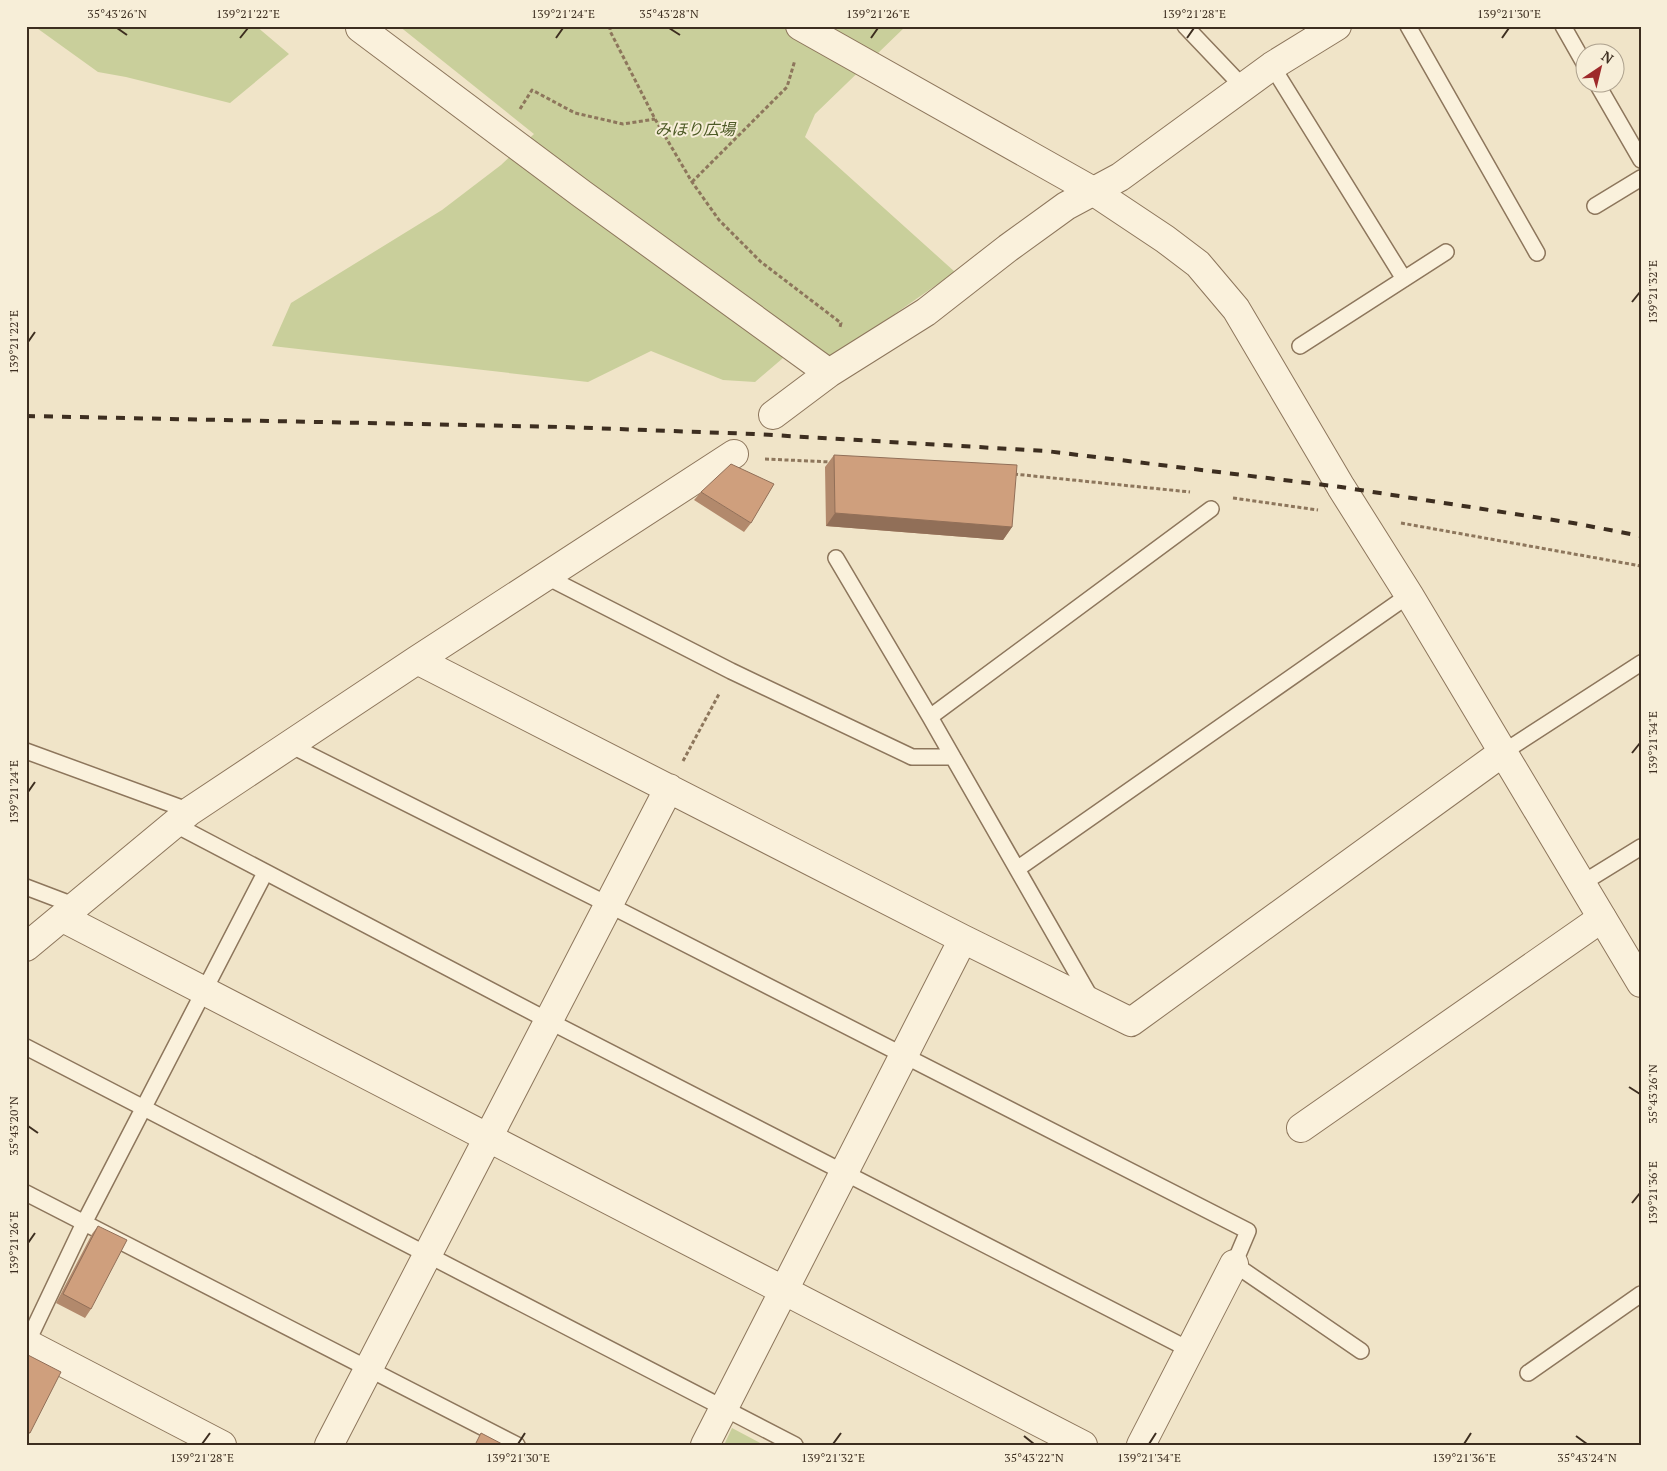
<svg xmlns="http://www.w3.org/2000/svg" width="1667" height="1471" font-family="'PT Serif','Noto Sans JP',serif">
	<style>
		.green { fill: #c9cf9b }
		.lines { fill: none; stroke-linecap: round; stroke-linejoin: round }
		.service-casing { stroke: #8d765c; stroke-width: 18 }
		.minor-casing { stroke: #8d765c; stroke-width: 30 }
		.tertiary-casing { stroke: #8d765c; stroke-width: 30 }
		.path { stroke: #8d765c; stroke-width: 3; stroke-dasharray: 4 2.5; stroke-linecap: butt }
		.service { stroke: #faf1dc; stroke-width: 15 }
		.minor { stroke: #faf1dc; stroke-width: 28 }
		.tertiary { stroke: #faf1dc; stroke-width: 28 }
		.rail { stroke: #3d2e20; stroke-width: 4; stroke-dasharray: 9 9; stroke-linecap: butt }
		.wall { fill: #b2896c }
		.shaded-wall { fill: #916f58 }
		.building { fill: #cf9f7d; stroke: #916f58 }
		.ticks { fill: none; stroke: #3d2e20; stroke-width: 2 }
		.labels { text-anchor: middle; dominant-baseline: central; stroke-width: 4; stroke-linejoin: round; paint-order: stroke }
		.park-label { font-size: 16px; font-style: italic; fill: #4d5a26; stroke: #f7eed8 }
		.neatline { fill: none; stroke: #3d2e20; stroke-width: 2 }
		.ticks-label { font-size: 12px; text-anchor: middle; fill: #3d2e20 }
	</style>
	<rect width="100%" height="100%" fill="#f0e4c8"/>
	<path class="green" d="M34,26H256L289,54L230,103L126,77L98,72Z
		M399,26H906L815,114L805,137L955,272L830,359L804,340L755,382L723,380L651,351L588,382L272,346L291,303L442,210L501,165L534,134Z
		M732,1428L764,1445H724Z"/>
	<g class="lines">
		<defs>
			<path id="service" d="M1185,26L1244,88
				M1408,26L1537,253
				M1563,26L1584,63
				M1272,66L1404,279
				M1596,82L1641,160
				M1595,206L1641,178
				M1300,346L1446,252
				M836,558L930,717L1092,1000
				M545,576L731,671L912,757H953
				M930,717L1211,509
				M290,745L609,905L1248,1231L1234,1264L1361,1351
				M26,751L190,811
				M1502,753L1641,663
				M174,824L549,1021L1190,1350
				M1017,869L1409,595
				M1581,884L1641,847
				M26,887L76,906
				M26,1047L795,1445
				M26,1193L517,1445
				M27,1343L84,1223L265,873
				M1528,1373L1641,1294"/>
			<path id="minor" d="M361,26L360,28L582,194L829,373
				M773,415L829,373L926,312L1008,248L1066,206L1120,177L1272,66L1337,26
				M417,660L963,939L1131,1022L1502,753
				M63,918L1083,1445
				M26,947L190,811L417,660L734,454
				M1301,1128L1602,918
				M26,1343L222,1445
				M329,1445L669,788
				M705,1445L963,939
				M1141,1445L1234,1264"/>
			<path id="tertiary" d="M800,26L1093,191L1165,239L1198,264L1236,309L1341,487L1409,595L1641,983"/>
		</defs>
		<use href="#service" class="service-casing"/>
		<use href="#minor" class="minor-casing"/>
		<use href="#tertiary" class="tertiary-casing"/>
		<path class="path" d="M610,26V31L655,119L692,182L719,220L761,262L841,323L840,327
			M520,109L532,90L575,113L623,124L655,119
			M692,182L787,87L795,60
			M765,459L831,462
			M1014,474L1190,492
			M1233,498L1318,510
			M1401,523L1641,566
			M683,761L719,694"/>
		<use href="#service" class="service"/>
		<use href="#minor" class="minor"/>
		<use href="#tertiary" class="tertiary"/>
		<path class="rail" d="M26,416L563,427L754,434L1046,451L1341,487L1573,523L1641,536"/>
	</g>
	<path class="wall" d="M834,455L1012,527L1003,540L826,526L825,467Z
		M701,492L751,523L744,532L694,500Z
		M98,1226L91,1309L85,1318L56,1303L92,1234Z
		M28,1355L30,1433L26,1437V1358Z"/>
	<path class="shaded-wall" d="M835,513L1012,527L1003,540L826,526Z"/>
	<path class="building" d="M834,455L1017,465L1012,527L835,513Z
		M731,464L774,484L751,523L701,492Z
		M98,1226L127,1240L91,1309L63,1294Z
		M28,1355L61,1372L30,1433L26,1431V1359Z
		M481,1433L504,1445H475Z"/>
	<path class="ticks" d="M117,28L127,35M669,28L680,35M240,38L248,28M556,38L563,28M871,38L878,28M1187,38L1194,28M1502,38L1509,28M1632,302L1640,292M28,342L35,332M1632,753L1640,743M28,792L35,782M1629,1087L1640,1094M28,1126L38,1133M1632,1203L1640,1193M28,1243L35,1233M1024,1436L1034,1444M1576,1436L1587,1444M202,1444L210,1433M518,1444L525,1433M833,1444L841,1433M1149,1444L1156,1433M1464,1444L1471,1433"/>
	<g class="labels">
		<g class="park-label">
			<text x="695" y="129">みほり広場</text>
		</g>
	</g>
	<rect width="1667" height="1471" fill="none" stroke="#f7eed8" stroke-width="55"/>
	<g transform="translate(1600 68) rotate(35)"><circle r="24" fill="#f7eed8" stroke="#ada18e"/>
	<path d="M0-4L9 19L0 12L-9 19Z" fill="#9e2a2b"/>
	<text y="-8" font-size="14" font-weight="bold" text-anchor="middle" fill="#3d2e20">N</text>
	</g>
	<rect x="28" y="28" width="1612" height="1416" class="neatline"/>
	<g class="ticks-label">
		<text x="117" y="18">35°43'26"N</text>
		<text x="248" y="18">139°21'22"E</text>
		<text x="563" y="18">139°21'24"E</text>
		<text x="669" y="18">35°43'28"N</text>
		<text x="878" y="18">139°21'26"E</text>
		<text x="1194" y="18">139°21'28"E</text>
		<text x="1509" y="18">139°21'30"E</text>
		<text transform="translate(1653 292) rotate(-90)" y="4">139°21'32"E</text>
		<text transform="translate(14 342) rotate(-90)" y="4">139°21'22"E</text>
		<text transform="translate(1653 743) rotate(-90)" y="4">139°21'34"E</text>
		<text transform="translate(14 792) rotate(-90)" y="4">139°21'24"E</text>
		<text transform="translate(1653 1094) rotate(-90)" y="4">35°43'26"N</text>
		<text transform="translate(14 1126) rotate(-90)" y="4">35°43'20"N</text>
		<text transform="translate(1653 1193) rotate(-90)" y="4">139°21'36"E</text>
		<text transform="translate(14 1243) rotate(-90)" y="4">139°21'26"E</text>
		<text x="202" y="1462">139°21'28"E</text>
		<text x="518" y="1462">139°21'30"E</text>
		<text x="833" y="1462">139°21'32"E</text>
		<text x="1034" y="1462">35°43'22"N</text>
		<text x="1149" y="1462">139°21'34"E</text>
		<text x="1464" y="1462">139°21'36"E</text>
		<text x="1587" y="1462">35°43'24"N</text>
	</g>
</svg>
